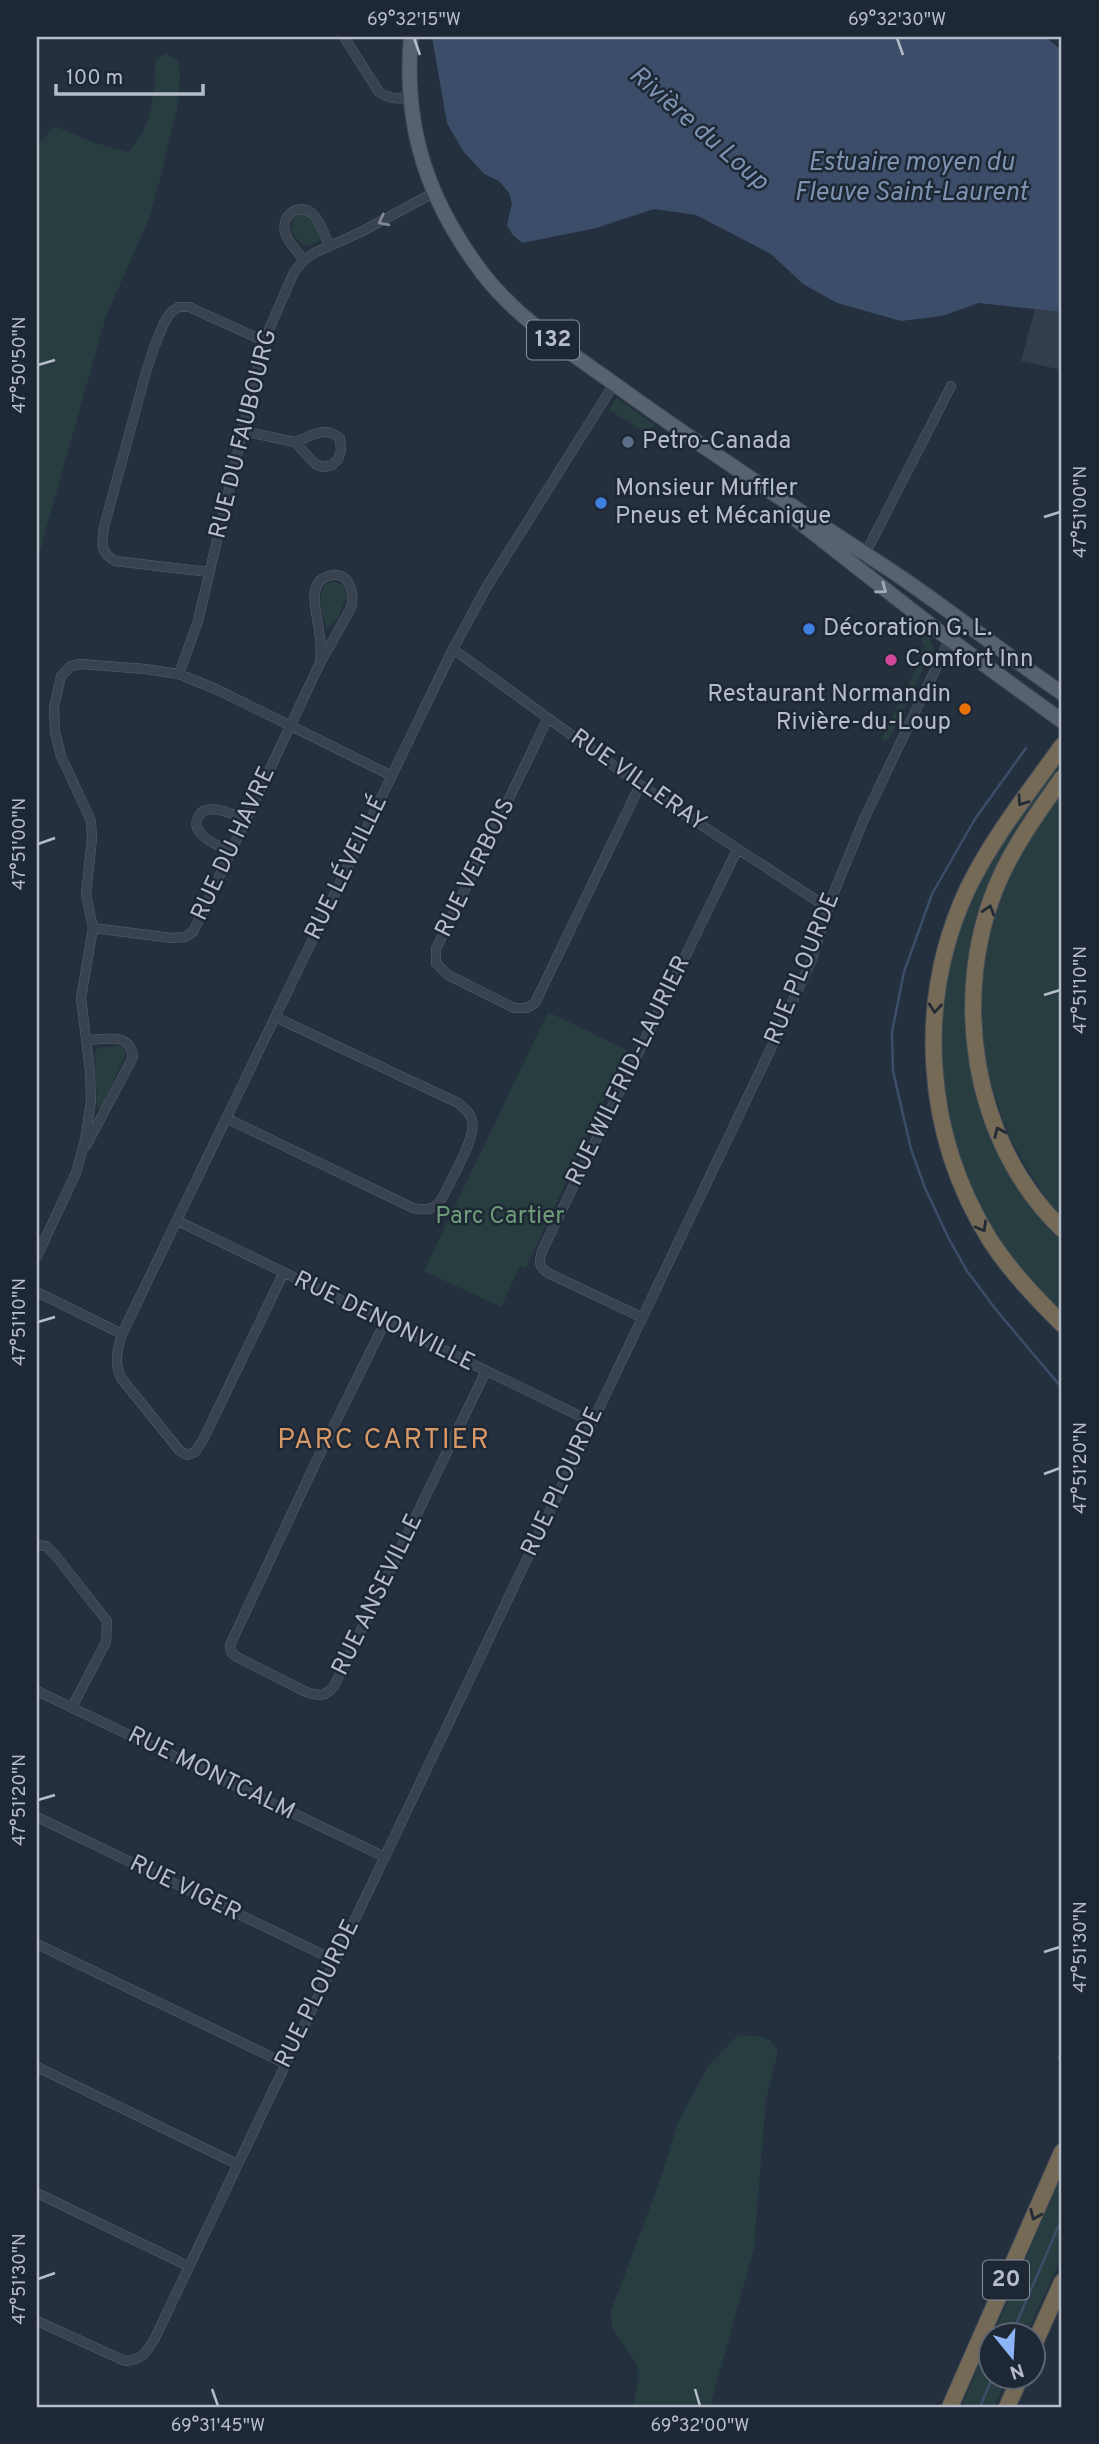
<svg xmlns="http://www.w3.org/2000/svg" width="1099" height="2444" font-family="Overpass,sans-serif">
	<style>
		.airport { fill: #333d4c }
		.green { fill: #273d40 }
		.water { fill: #3b4d68 }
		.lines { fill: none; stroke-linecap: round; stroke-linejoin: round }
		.stream { stroke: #3b4d68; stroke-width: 2.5 }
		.street-casing { stroke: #57606d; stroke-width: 10 }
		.primary-casing { stroke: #434b58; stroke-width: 16 }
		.highway-casing { stroke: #444d5a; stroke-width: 18 }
		.street { stroke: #39424f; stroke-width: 9 }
		.primary { stroke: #57616f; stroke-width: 14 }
		.highway { stroke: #756a56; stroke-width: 16 }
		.oneway { stroke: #7e8693 }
		.oneway2 { stroke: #a3abb8 }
		.oneway3 { stroke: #222a36 }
		.ticks { fill: none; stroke: #b6bdca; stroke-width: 2.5 }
		.service-dot { fill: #5c6f8a; stroke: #1e2734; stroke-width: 2.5 }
		.shop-dot { fill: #3f7fe0; stroke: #1e2734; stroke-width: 2.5 }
		.hotel-dot { fill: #d1479c; stroke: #1e2734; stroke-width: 2.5 }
		.food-dot { fill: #e8710a; stroke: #1e2734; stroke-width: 2.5 }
		.labels { text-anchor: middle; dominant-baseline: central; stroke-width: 5; stroke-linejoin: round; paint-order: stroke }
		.shield { fill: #1e2734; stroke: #88909d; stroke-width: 2 }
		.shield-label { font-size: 23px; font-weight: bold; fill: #b6bdca }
		.street-label { font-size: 24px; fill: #b6bdca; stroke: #1e2734 }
		.poi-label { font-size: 24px; fill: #b6bdca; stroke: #1e2734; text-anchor: start }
		.park-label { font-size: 24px; fill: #6d9b78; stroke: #1e2734 }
		.water-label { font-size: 26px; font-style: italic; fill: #7d92b1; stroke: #1e2734 }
		.quarter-label { font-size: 28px; letter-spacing: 2px; fill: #d59866; stroke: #1e2734 }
		.neatline { fill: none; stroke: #b6bdca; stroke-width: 2.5 }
		.ticks-label { font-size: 18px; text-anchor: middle; fill: #b6bdca }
	</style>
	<rect width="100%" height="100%" fill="#25303f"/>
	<path class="airport" d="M1035,309L1062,312V370L1021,361Z"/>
	<path class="green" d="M165,53L178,61L180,79L177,109L159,183L148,221L106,316L37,561V150L40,142L55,126L92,142L128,152C154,125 153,96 156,61Z
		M299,214C313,214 316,227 320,238L319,241L308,246L302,244L291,232L293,220Z
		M617,398L655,425L652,428L643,431L609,410Z
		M334,581L343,585L347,596L338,618L327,629C322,616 316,596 326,584Z
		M909,620L929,635L933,648L889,740L885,741L882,738L920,660L917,652L925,649L920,634L912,636L907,634L905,628Z
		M1061,760L1062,762L1010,841L1001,858L982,912L974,1075L1049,1225L1062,1238V1316C1044,1295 1022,1275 1006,1252C933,1150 923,1012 971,897C992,847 1028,804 1061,760Z
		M1062,790V1217C1051,1206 1042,1192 1034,1179C989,1111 972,1031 986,952C989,934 992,916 998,900C1014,860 1039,825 1062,790Z
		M548,1012L627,1050L526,1268L520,1266L501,1307L424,1271Z
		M118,1046L123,1047L126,1054L101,1107L97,1109L95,1051L98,1048Z
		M738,2035C754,2036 771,2034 778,2051L766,2099L754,2248L710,2407H633L639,2376L636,2363L612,2328L611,2311L658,2186L678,2123L707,2067Z
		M1062,2173V2256L1026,2335H993Z
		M990,2341V2378H1007L995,2405L994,2407H961Z"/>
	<path class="water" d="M432,37H1046L1060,49L1062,53V312L979,303L942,316L901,321L837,303L803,284L771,254L696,215L654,209L596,228L522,243L512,234L507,225L512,203L509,193L499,181L484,174L463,151L447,123Z"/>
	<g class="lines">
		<path class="stream" d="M1026,748L975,819L932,894L904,972L892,1032L893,1071L911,1149L925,1188L948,1237L967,1271L997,1311L1062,1388
			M1059,2057L1062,2048
			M1011,2336L1062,2218
			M980,2407L992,2378"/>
		<defs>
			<path id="street" d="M344,37L379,92C389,99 396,99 409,98
				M304,260C298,252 287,242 285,232C281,215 299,202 313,214C321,222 324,235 329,245
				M243,431L295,442L315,464L323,467L332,465L338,459L341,451L340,439C326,424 311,437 295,442
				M863,558L951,386
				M209,572L115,561C99,552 102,543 104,527L146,372L155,345L164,323L171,312L179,307H189L264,341
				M453,649L640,785L828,908
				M179,674L198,621L264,341L294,272L304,260L314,253L361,232L435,192
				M548,718L436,949V963L448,975L514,1008H527L535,1003L640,785
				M230,852C221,847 209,842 202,835C198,831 195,825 197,820C203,799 233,814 245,820
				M93,928L172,938L185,937L193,932L320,663L351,608C355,593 349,569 328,576C306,583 317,613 319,630C321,641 321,652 320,663
				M86,1040C105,1040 130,1031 133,1057L86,1146
				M226,1118L413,1208C428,1211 434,1210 443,1197C451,1179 477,1137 472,1120C470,1112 464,1108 458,1103L275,1017
				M178,1221L592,1422
				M37,1256L76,1173L85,1140L91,1101L90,1071L81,998L93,928L86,894L92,839L91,821L61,756L55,732L54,707L61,676L71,666L81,664L145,669L179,674L218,690L392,776
				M283,1274L203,1440L195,1452L187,1455L179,1450L121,1378C114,1362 117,1351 122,1334L453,649L486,588L614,384
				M37,1292L122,1334
				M641,1317L548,1273C538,1266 539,1262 542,1251L737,850
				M385,1322L315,1464L230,1645L231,1652L235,1656L306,1692C318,1696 326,1697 334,1686L486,1371
				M37,1545L46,1546L55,1555L107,1621L106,1642L72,1707
				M37,1691L385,1857
				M37,1817L334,1960
				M37,1944L284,2063
				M37,2067L237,2164
				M37,2193L188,2266
				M37,2321L125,2361C141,2360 146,2353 154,2340L774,1042L812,959L832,897L864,819L959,620"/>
			<path id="primary" d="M411,37C403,129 428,201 483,274C518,319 567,350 613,383C700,446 790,505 881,564C943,604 1001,652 1062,693
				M789,514L941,633L1062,721"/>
			<path id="highway" d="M1062,746C1029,792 993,837 968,888C915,1001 924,1134 990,1240C1010,1271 1036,1298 1062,1324
				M1062,778C1040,810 1016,842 1000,878C949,991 971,1142 1062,1229
				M1032,2349L1062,2282
				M950,2407L1062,2152
				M1007,2407L1020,2378"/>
		</defs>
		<use href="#street" class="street-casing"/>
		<use href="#primary" class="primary-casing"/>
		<use href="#highway" class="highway-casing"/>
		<use href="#street" class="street"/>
		<use href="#primary" class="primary"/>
		<use href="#highway" class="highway"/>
	</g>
	<defs><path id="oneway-chevron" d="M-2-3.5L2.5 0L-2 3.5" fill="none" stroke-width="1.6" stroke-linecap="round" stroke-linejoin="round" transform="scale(1.75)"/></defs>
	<use class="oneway" href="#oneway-chevron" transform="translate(383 221) rotate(153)"/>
	<use class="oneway2" href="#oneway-chevron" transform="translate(882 589) rotate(37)"/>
	<g class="oneway3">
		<use href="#oneway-chevron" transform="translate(1022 801) rotate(125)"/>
		<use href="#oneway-chevron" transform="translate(989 910) rotate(-73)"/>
		<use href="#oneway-chevron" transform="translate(935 1008) rotate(95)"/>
		<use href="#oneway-chevron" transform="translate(999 1132) rotate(-114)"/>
		<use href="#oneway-chevron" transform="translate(982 1227) rotate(60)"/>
		<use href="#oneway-chevron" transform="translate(1035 2215) rotate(114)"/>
	</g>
	<path class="ticks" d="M414,38L420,55M897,38L903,55M38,365L55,360M1044,517L1060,512M38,844L55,838M1044,995L1060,990M38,1322L55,1317M1044,1474L1060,1468M38,1800L55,1795M1044,1952L1060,1947M38,2279L55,2273M212,2389L218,2406M695,2389L700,2406"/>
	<circle class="service-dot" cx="628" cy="442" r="7"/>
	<g class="shop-dot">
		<circle cx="601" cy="503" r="7"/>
		<circle cx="809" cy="629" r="7"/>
	</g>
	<circle class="hotel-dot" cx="891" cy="660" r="7"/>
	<circle class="food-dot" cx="965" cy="709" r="7"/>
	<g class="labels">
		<g class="shield">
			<rect x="527" y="320.5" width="52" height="39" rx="5"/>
			<rect x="983" y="2260.5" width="46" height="39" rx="5"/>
		</g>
		<g class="shield-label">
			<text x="553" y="340">132</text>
			<text x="1006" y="2280">20</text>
		</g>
		<g class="street-label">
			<text transform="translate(244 434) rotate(-76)">RUE DU FAUBOURG</text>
			<text transform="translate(638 781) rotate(35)">RUE VILLERAY</text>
			<text transform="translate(234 844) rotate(-65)">RUE DU HAVRE</text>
			<text transform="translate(347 868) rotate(-64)">RUE LÉVEILLÉ</text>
			<text transform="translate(476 868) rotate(-64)">RUE VERBOIS</text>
			<text transform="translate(803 969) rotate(-68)">RUE PLOURDE</text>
			<text transform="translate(629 1071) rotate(-64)">RUE WILFRID-LAURIER</text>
			<text transform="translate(384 1322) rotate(26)">RUE DENONVILLE</text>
			<text transform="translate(563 1482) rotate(-65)">RUE PLOURDE</text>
			<text transform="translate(378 1595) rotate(-64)">RUE ANSEVILLE</text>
			<text transform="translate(211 1774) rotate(26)">RUE MONTCALM</text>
			<text transform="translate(185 1889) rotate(26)">RUE VIGER</text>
			<text transform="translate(318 1994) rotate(-64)">RUE PLOURDE</text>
		</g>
		<g class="poi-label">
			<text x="642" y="442">Petro-Canada</text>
			<text x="615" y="489">Monsieur Muffler<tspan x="615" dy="28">Pneus et Mécanique</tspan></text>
			<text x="823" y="629">Décoration G. L.</text>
			<text x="905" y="660">Comfort Inn</text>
			<text x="951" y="695" text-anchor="end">Restaurant Normandin<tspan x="951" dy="28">Rivière-du-Loup</tspan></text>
		</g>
		<g class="park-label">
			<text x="500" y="1217">Parc Cartier</text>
		</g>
		<g class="water-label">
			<text transform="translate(698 129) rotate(41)">Rivière du Loup</text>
			<text x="911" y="163">Estuaire moyen du<tspan x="911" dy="30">Fleuve Saint-Laurent</tspan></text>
		</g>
		<g class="quarter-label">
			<text x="384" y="1441">PARC CARTIER</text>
		</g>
	</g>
	<rect width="1099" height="2444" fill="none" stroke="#1e2734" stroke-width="77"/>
	<g transform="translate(1012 2356) rotate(162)"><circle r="33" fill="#1e2734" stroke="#5b6370" stroke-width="2"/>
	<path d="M0-5L12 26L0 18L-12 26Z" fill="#8db4f7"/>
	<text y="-10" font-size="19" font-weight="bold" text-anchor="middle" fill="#b6bdca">N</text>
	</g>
	<path d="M56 84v10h147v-10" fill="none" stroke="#b6bdca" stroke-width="3.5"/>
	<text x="66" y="84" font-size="21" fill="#b6bdca" stroke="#1e2734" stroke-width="5" paint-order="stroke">100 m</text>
	<rect x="38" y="38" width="1022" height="2368" class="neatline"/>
	<g class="ticks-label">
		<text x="414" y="25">69°32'15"W</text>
		<text x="897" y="25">69°32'30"W</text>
		<text transform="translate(19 365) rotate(-90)" y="6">47°50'50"N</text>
		<text transform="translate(1080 512) rotate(-90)" y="6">47°51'00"N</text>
		<text transform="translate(19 844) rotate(-90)" y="6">47°51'00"N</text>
		<text transform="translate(1080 990) rotate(-90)" y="6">47°51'10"N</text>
		<text transform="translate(19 1322) rotate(-90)" y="6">47°51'10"N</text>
		<text transform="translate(1080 1468) rotate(-90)" y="6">47°51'20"N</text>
		<text transform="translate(19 1800) rotate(-90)" y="6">47°51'20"N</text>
		<text transform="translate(1080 1947) rotate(-90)" y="6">47°51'30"N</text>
		<text transform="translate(19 2279) rotate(-90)" y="6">47°51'30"N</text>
		<text x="218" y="2431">69°31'45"W</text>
		<text x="700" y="2431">69°32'00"W</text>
	</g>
</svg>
